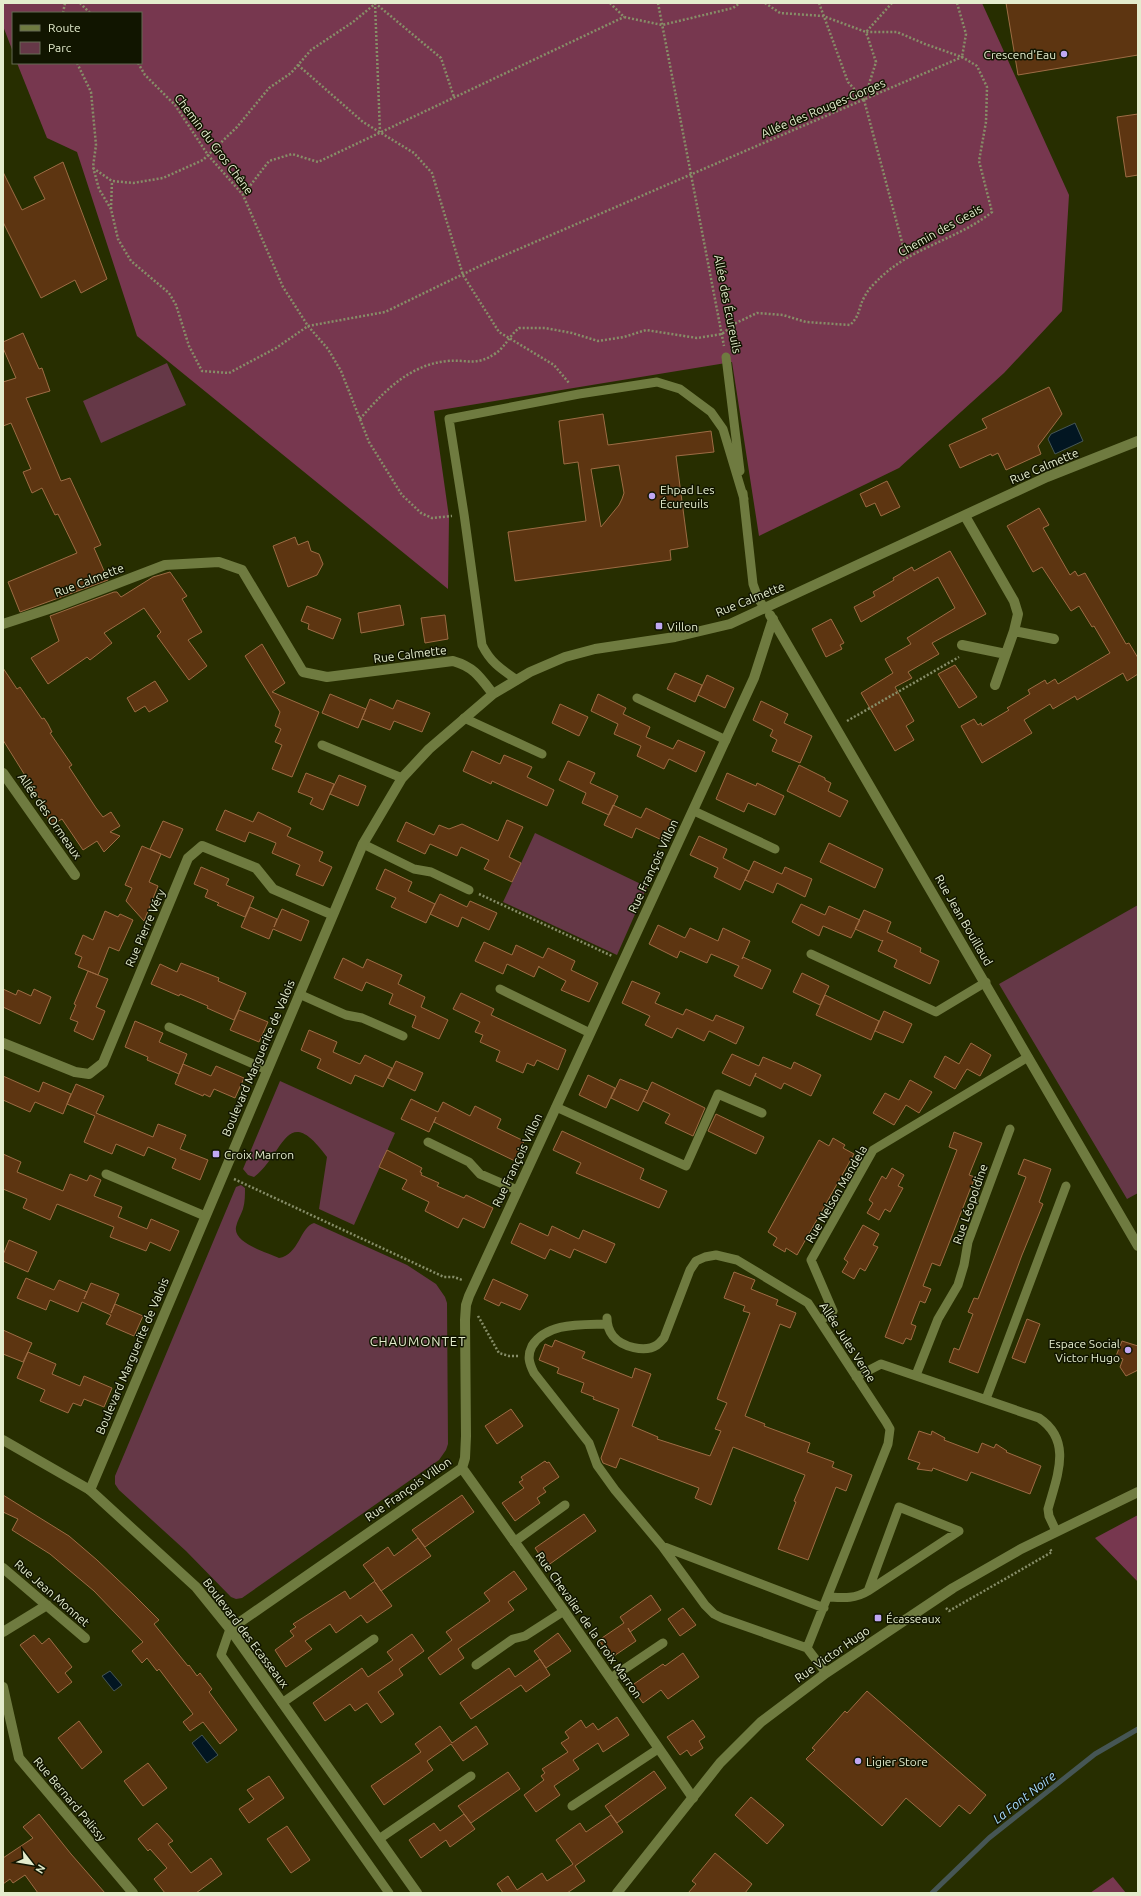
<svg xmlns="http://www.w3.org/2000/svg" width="1141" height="1896" font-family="Ubuntu,sans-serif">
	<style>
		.green { fill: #653847 }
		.forest { fill: #77374f }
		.water { fill: #021622; stroke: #465655 }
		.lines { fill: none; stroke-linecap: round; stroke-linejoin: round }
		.stream { stroke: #465655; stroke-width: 5 }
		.building { fill: #5d3511; stroke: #9d6c44; fill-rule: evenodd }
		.path { stroke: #878e68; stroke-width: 2.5; stroke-dasharray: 2 2; stroke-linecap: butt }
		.service { stroke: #6f7b40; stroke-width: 9 }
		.minor { stroke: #6f7b40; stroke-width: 10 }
		.tertiary { stroke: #6f7b40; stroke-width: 10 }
		.poi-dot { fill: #c0a8f3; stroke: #111500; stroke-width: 1.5 }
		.labels { text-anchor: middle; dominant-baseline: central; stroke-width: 3; stroke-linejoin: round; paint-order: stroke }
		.poi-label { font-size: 12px; fill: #e4eccd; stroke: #111500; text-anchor: start }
		.street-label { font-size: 12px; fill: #e4eccd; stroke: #111500 }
		.neighbourhood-label { font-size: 13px; letter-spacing: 1px; fill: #e4eccd; stroke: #111500 }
		.water-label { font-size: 13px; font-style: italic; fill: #a6dbff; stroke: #111500 }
	</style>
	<rect width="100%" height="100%" fill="#272e00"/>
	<path class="green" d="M167,363L186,405L101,443L83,401Z
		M535,833L647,887L617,955L503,902Z
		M1138,905V1193L1127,1199L999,984Z
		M280,1081L395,1133L354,1225L319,1209L327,1157C286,1101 285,1153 254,1177L248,1175L243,1169Z
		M241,1185L245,1188C245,1195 245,1202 243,1209C241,1215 237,1221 236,1227C233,1243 268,1253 279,1258C299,1255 300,1227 314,1223L407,1265L436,1284L445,1297L447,1303L448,1444L446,1450L439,1460L242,1598L236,1599L231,1597L186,1551L119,1490L115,1484V1476L236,1187Z"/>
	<path class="forest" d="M3,3H982L1069,195L1062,311L1004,373L899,468L759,536L732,362L434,411L449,517L448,589L137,336L77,152L47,138L17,63H141V13H13V52L3,26Z
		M1138,1515V1582L1095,1538Z
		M1113,1877L1126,1893H1090Z"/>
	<path class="water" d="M1075,423L1083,441L1055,454L1048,439L1051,434Z
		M110,1671L122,1685L114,1691L102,1676Z
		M202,1735L218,1755L207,1763L192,1743Z"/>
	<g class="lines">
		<path class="stream" d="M932,1893L989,1838L1095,1754L1138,1729"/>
	</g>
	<path class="building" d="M1006,3H1138V55L1018,75Z
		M1138,114V175L1126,177L1117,117Z
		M63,162L107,279L81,293L75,280L41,298L3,222V172L22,210L45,199L34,177Z
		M23,333L39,369L42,368L50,391L26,398L61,481L70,478L101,545L94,548L108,580L20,612L8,582L77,553L58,514L55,515L42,488L32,493L23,472L31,469L11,423L3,426V382L16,378L3,348V342Z
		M1049,387L1062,414L1038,446L1041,454L1006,470L998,453L992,456L991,454L960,468L949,445L987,428L982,419Z
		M603,414L608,445L711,431L714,452L676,456L688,547L670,550L671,560L515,581L508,532L586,521L578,462L564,464L559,421ZM619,465L624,493L622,499L619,505L601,527L591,469Z
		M887,481L900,507L881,516L875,503L866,507L860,494Z
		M1039,508L1049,525L1043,528L1070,575L1075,571L1078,576L1085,573L1126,644L1129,643L1138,658V674L1127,681L1123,673L1077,700L1075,696L1053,709L1050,704L1024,720L1032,733L982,763L961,726L974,719L978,725L981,723L982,726L1009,710L1007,708L1030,694L1028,690L1045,680L1047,684L1055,679L1058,684L1110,653L1094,626L1092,627L1079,606L1071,611L1042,567L1033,572L1007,526Z
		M295,537L298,545L308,541L311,551L319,554L323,564L317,575L288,587L273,546Z
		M950,551L986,614L932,643L939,654L908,672L912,678L895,687L914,721L906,726L914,740L895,751L861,693L893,673L885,659L911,644L907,638L955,608L938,577L861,622L854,607L875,596L873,592L894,580L893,578L912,567L914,571Z
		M170,572L187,596L182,599L202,632L188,640L207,666L189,680L157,636L161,632L144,608L104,633L112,643L90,660L87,657L48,684L31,658L59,641L50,616L114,592H117L121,597L153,577Z
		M400,605L404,625L361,633L358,613Z
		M307,606L341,619L333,639L308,629L309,624L301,621Z
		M445,615L448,639L425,643L421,618Z
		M831,619L844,643L840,645L842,649L826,657L812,629Z
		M262,644L285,683L272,692L319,712L292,777L272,769L282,745L275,742L281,729L275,726L280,712L245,656Z
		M955,665L977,697L959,708L938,674Z
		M3,668L17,689L20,687L42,719L44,718L48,724L52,732L50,733L72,765L69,767L96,808L103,817L111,812L120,826L110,832L120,836L104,852L97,841L83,850L62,819L52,825L43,811L46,809L3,740Z
		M675,673L702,685L695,702L667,689Z
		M707,675L734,688L725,708L698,695Z
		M155,681L168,701L149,712L145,706L135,712L127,698Z
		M330,694L366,709L358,728L322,713Z
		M598,694L626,708L623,714L650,727L646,737L673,749L678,740L705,752L696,772L669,759L664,769L637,756L641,746L614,734L618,724L591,711Z
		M370,699L393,709L397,700L430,713L422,732L394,721L390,730L362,719Z
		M761,701L788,714L784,723L812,736L800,763L772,751L777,740L770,736L773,730L753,720Z
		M560,704L588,717L579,736L552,723Z
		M472,751L500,764L504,755L532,767L527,777L554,790L547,806L505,787L492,781L491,784L463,771Z
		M568,761L595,773L590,783L618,796L609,815L582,803L586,793L559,780Z
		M799,765L825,778V780L831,783L828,791L848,801L840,817L787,791Z
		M306,773L334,784L323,810L310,804L313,798L298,792Z
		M727,773L756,786L757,783L784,796L775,815L748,803L744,812L716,799Z
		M339,775L366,786L358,806L330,794Z
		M613,805L641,818L646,808L673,821L664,841L636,828L632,838L604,825Z
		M225,810L253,822L258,812L291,828L287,836L323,852L319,861L332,867L323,886L296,875L300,865L272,853L276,843L249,832L245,842L216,830Z
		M507,820L523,827L509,857L521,863L512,882L484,869L489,860L461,847L457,856L430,844L425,854L397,841L406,822L434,835L439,825L449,829L462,824L498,841Z
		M163,821L183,829L170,858L150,849Z
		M699,836L727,849L723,858L749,871L740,890L714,877L718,868L690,855Z
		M829,843L883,869L875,888L820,862Z
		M142,846L161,854L149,882L158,886L144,921L126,901L132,888L125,885Z
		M754,861L782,874L785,867L812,879L805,897L777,883L773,893L745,880Z
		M201,867L229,879L226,885L254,897L245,917L217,905L219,903L205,897L208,890L194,884Z
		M385,869L412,882L408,891L435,904L426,923L391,907L396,898L376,889Z
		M440,894L467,907L470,901L497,913L489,930L462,917L458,927L430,914Z
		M801,904L825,915L829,906L860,920L851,938L823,926L819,936L792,922Z
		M250,907L277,919L274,927L282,909L309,921L301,941L273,929L269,939L241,927Z
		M864,910L891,922L887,932L921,948L920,952L939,961L930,984L894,967L897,960L878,951L883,940L882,941L855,929Z
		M105,911L118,917L120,914L133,920L119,951L109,947L98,975L78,967L82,957L75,954L83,935L93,940Z
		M658,925L685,938L690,928L718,941L723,928L750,941L742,959L743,957L771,970L762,989L734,976L739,966L711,954L707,963L680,951L677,958L649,944Z
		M484,942L512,955L516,945L543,958L548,948L575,961L571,970L598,983L589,1002L561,990L566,981L539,967V966L534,977L507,964L503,974L475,961Z
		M343,958L363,968L367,959L402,975L398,984L425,997L421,1007L448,1020L439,1039L412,1027L416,1016L389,1004L393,994L366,982L362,991L334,978Z
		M181,963L219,978L218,981L246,993L234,1020L207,1008L208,1006L180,994L179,996L151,984L160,964L177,972Z
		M88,971L108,979L96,1007L105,1011L93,1040L74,1031L78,1022L70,1019L76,1005L74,1004Z
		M802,973L829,986L820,1005L793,992Z
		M632,981L660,993L655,1003L683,1015L686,1009L713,1021L716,1015L744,1027L736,1044L709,1031L704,1041L677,1028L672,1038L645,1025L650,1016L622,1003Z
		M3,989L16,995L18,990L31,996L34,989L51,997L40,1024L3,1007Z
		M461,993L494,1009L491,1015L566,1050L558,1070L537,1060L534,1066L527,1063L523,1073L496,1061L500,1051L480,1042L483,1035L475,1032L480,1022L453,1009Z
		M825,995L879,1021L871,1040L816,1015Z
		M239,1010L268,1022L259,1042L230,1030Z
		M884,1011L912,1024L903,1043L875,1031Z
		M135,1021L163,1033L159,1042L187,1054L179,1074L147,1060L148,1057L125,1047Z
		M309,1030L337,1042L333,1052L360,1064L365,1055L392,1068L383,1087L355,1075L351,1084L317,1068L321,1059L301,1050Z
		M971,1043L991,1055L980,1076L967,1069L955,1089L934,1077L945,1056L959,1064Z
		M732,1054L759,1066L763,1057L791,1069L794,1062L821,1075L811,1096L784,1083L781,1089L755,1076L756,1073L750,1086L722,1073Z
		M396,1061L423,1073L415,1091L388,1078Z
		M183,1064L211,1076L216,1066L244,1078L235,1098L214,1089L210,1097L204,1094L203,1096L175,1084Z
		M588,1075L615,1088L606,1108L579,1095Z
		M3,1076L39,1092L43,1082L71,1094L63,1114L35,1102L30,1112L3,1100Z
		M620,1079L648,1091L638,1111L611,1098Z
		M910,1080L932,1092L919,1113L906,1105L894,1125L873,1113L885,1093L899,1100Z
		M652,1082L705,1108L693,1136L665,1123L670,1114L643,1101Z
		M76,1084L104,1096L96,1113L153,1137L158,1124L186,1135L180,1149L208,1160L200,1180L172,1168L176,1159L148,1147L144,1156L116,1144L112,1154L84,1142L95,1116L67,1104Z
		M411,1099L438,1112L443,1102L470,1116L475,1106L501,1119L497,1128L524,1141L515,1161L434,1122L436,1117L429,1132L401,1119Z
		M716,1114L764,1137L756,1154L708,1131Z
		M562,1131L644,1169L640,1179L667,1191L659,1208L576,1173L581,1163L553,1150Z
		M954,1132L982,1143L969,1175L975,1177L940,1266L932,1263L923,1286L931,1289L925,1303L920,1301L911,1324L916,1326L911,1340L906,1338L903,1344L885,1337L957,1150L949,1147Z
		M833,1138L845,1145L843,1148L854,1154L797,1255L786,1248L785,1252L773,1245L777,1238L768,1232L819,1140L829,1146Z
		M387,1150L422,1168L420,1172L422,1173L421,1175L439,1183L437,1186L464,1198L466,1195L493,1208L484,1228L463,1218L458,1228L425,1211L429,1202L402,1189L407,1180L379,1167Z
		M3,1154L21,1162L17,1172L63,1191L70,1174L87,1181L90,1175L101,1180L94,1196L122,1207L118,1217L147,1229L151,1219L179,1231L170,1251L150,1242L146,1251L110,1237L114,1227L57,1204L50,1220L23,1208L27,1199L3,1189Z
		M1024,1159L1051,1169L1039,1202L1043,1204L1022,1255L978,1373L949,1362L954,1348L959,1350L973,1314L968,1312L974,1298L978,1299L1026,1177L1018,1174Z
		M892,1168L904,1175L898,1186L903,1188L890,1212L885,1209L879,1220L867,1213L873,1203L869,1200L882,1176L886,1179Z
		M520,1223L548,1236L552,1226L579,1239L583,1230L615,1244L606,1263L574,1249L570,1258L550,1249L545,1259L511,1243Z
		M863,1225L879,1234L873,1245L878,1247L865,1271L860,1268L854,1279L842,1272L848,1262L844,1259Z
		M9,1240L37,1252L28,1272L3,1261V1255Z
		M734,1272L755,1280L751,1289L778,1300L776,1305L796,1313L790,1328L780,1324L745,1416L765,1424L764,1426L810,1443L807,1452L834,1462L832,1467L852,1475L846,1491L836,1487L808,1560L778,1549L796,1502L794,1501L805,1475L733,1447L711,1505L695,1498L699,1488L620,1458L616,1468L603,1463L601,1458L619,1409L593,1399L594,1397L581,1392L584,1383L557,1373L559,1368L539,1360L545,1344L552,1347L555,1340L585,1352L582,1358L632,1378L635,1368L651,1374L632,1426L658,1437L657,1439L710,1456L721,1431L715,1429L727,1403L717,1399L750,1313L743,1311L745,1306L724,1298Z
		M26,1278L54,1290L59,1280L87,1292L84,1299L91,1283L119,1294L111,1313L115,1304L143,1316L134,1336L106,1324L111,1315L82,1302L78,1312L50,1300L46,1310L17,1298Z
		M493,1279L528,1295L520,1310L501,1302L499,1306L484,1299Z
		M1027,1319L1040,1324L1025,1363L1012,1358Z
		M3,1330L32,1343L23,1362L3,1354Z
		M1122,1341L1138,1346V1370L1126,1376L1120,1367L1123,1359L1116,1356Z
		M28,1352L56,1364L52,1374L80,1386L84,1376L112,1388L104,1407L84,1399L81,1406L73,1403L68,1413L40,1401L45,1390L17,1378Z
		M511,1409L523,1426L497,1444L485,1426Z
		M919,1431L931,1435L932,1431L945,1438L944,1440L978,1453L982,1443L994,1448L996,1444L1007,1451L1006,1452L1041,1466L1030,1494L971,1472L967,1481L933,1468L932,1471L917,1469L920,1463L908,1459Z
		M545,1461L547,1463L549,1462L559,1477L543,1488L546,1492L537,1498L540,1503L515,1521L502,1503L524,1488L519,1482L523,1480L521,1477Z
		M3,1495L69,1536L97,1560L134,1595L159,1620L154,1624L188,1666L189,1665L197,1676L200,1673L212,1689L209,1692L237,1730L220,1744L203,1722L190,1731L183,1722L193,1714L159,1669L157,1671L147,1658L142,1663L132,1651L143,1642L94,1591L50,1554L12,1530L18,1519L3,1512Z
		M462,1495L474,1512L425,1547L412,1530Z
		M584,1514L596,1531L547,1566L535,1548Z
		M418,1538L431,1556L381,1591L375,1582L392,1606L367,1623L361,1615L336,1633L330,1624L305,1641L312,1649L286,1667L275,1650L294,1636L290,1631L296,1627L293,1624L345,1591L350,1599L375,1581L363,1565L388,1547L394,1556Z
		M514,1571L527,1589L508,1602L514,1610L458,1649L464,1658L440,1675L428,1658L452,1640L446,1632L490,1601L484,1593Z
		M651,1595L661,1610L630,1632L628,1628L636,1641L611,1658L599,1640L624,1623L620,1617Z
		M683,1608L696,1625L680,1636L668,1619Z
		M558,1633L571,1651L546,1668L534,1651Z
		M412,1634L424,1651L399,1669L403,1675L378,1692L394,1714L381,1723L367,1703L355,1711L350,1704L325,1721L313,1703L362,1668L368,1677L393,1660L387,1652Z
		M34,1635L42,1644L49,1638L72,1667L65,1673L72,1682L58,1693L20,1645Z
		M683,1653L699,1677L668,1699L661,1690L643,1703L631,1686L663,1664L665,1666Z
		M540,1659L550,1675L526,1692L521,1685L471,1719L460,1703L509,1668L515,1677Z
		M867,1691L986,1795L970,1814L959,1805L940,1827L906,1798L882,1826L806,1759L815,1750L812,1748L831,1727L845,1711L847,1713Z
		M617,1717L629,1735L603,1752L598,1743L573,1760L579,1769L554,1786L560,1795L536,1812L524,1795L544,1780L541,1776L545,1773L542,1769L568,1752L561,1743L569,1738L565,1732L581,1720L586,1728L593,1723L598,1730Z
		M693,1720L705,1737L699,1741L703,1748L691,1756L687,1750L680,1755L667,1737Z
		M79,1721L102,1752L82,1769L58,1738Z
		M440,1726L452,1743L476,1726L488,1744L463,1761L451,1744L427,1761L433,1770L384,1805L371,1786L421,1752L415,1744Z
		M148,1763L167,1788L143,1806L124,1781Z
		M654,1771L666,1788L617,1823L605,1806Z
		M508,1772L520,1789L471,1823L458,1806Z
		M269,1776L284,1798L249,1823L239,1809L254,1799L247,1790Z
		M751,1797L784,1825L767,1844L735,1815Z
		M39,1814L71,1854L105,1893H38L25,1875L13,1883L10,1879L3,1884V1858L33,1838L23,1827Z
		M464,1814L475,1829L450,1847L446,1840L421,1858L409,1840L434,1823L440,1831Z
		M611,1815L623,1832L575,1866L585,1881L567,1893H503L497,1884L508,1876L517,1890L542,1873L547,1881L573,1864L556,1840L580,1823L586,1832Z
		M157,1823L173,1841L168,1844L191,1873L211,1858L222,1874L196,1893H165L154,1879L167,1868L150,1849L148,1851L138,1839Z
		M287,1826L310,1860L291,1873L267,1839Z
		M715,1853L752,1884L745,1893H688L696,1884L692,1881Z"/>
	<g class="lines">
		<path class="path" d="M80,3L90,13
			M375,3L380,132
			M375,3L441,58L454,97
			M610,3L624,17L662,25L733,8L740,3
			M658,3L724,346
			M765,3L780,13L823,16L866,32L892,3
			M819,3L848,82L864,100L906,257
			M957,3L966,34L962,57
			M63,13L65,3
			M77,63L91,92L96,145L93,167L99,189L111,209L118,239L131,261L169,293L176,305L189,346L202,371L229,373L276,348L308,326L385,312L482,265L962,57
			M138,63L145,75L175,105L208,155L243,195L283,287L308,326L328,349L341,371L369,442L402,495L421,513L432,518L452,516
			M298,65L363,122L414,153L432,173L463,275L499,332L554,365L569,383
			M93,168L112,181L133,183L163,178L203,160L237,127L269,88L291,73L311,50L353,22L376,3
			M243,195L269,161L292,154L318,162L624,17
			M111,209L112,181
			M360,419C383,392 409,365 447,361C467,359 476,367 496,353C505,347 510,335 519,328H545L572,333L598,341L624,337L646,330L697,338L722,334L736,323L757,313L783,315L806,322L850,325C861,315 858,307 865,296C868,289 876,282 881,277C913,247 958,239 992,212L979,161L986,122L987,87L977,66L962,57L925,44L897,32H866L876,62L864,100
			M847,721L959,657
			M479,894L612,956
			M234,1179L444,1277H454L462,1280
			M478,1316L499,1353L509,1356H518
			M946,1608L949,1611L1052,1552L1050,1549"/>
		<path class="service" d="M726,357L740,471
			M743,493L753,584L758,598L765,609
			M517,680C501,669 491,663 482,645L464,514L449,419L579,394L657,382L680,389L711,412L723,429L744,499
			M637,698L726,740
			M464,718L542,754
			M322,745L402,778
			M694,811L775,849
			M363,844L414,869L431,872L469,890
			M811,954L936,1012L986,982
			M500,989L590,1033
			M299,994L346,1015L362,1018L403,1036
			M169,1027L267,1070
			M556,1107L686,1166L718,1094L762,1113
			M428,1142L469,1162L480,1174L517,1190
			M106,1174L205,1216
			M607,1318C607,1324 609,1331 613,1336C622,1347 645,1353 657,1345C660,1343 662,1340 664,1338L690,1270L696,1261L705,1257L716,1255L737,1260L808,1303L886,1422L890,1429L888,1444L807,1648
			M820,1321L833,1311L811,1260L873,1150L1028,1057
			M607,1324C582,1325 547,1322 532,1346C527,1356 529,1363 534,1373L589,1443L597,1465L615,1490L662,1546L705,1605L714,1614L722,1618L807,1648
			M916,1375L938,1319L958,1285L964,1265L968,1242L1010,1129
			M856,1377L881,1364L1039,1418C1073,1441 1057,1476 1048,1509L1049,1516L1056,1531
			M986,1399L1066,1186
			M514,1542L565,1505
			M662,1546L824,1608
			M829,1597C844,1598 855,1599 868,1591L959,1531L899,1507L868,1591
			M230,1629L221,1655L389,1893
			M807,1648L826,1673
			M476,1665L513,1639L525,1636L564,1611
			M611,1678L663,1643
			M282,1703L374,1639
			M572,1806L658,1749
			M379,1839L471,1776"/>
		<path class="minor" d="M965,516L1014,601L1018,614L1014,631L995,685
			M770,615L1138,1246
			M3,624L58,606L165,565L219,562L242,570L303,672L327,677L453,661C474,667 480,677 493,694
			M1014,631L1054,639
			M962,645L1006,654
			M3,773L75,875
			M3,1043L75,1072L89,1074L103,1063L188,858L202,846L256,868L273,889L333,915
			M462,1468L564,1611L693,1798
			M90,1490L363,844L402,778L429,749L493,694L530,672L565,657L595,649L675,637L730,624L1047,477L1138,441
			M3,1568L85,1638
			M230,1629L462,1468L465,1458L466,1436L465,1320L466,1305L469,1296L754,678L773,619
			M3,1632L47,1605
			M3,1687L19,1758L133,1893"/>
		<path class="tertiary" d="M3,1440L90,1490L196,1587L230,1629L417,1893
			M617,1893L720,1763L761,1722L826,1673L953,1588L1021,1549L1138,1492"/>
	</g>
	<g class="poi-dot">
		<circle cx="1064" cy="54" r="4"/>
		<circle cx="652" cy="496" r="4"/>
		<rect x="655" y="622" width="8" height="8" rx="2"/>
		<rect x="212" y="1150" width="8" height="8" rx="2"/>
		<circle cx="1128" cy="1350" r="4"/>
		<rect x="874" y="1614" width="8" height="8" rx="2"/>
		<circle cx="858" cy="1761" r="4"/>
	</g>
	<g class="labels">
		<g class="poi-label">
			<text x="1056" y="54" text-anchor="end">Crescend'Eau</text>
			<text x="660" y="489">Ehpad Les<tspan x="660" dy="14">Écureuils</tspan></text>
			<text x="667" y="626">Villon</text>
			<text x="224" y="1154">Croix Marron</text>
			<text x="1120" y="1343" text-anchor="end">Espace Social<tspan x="1120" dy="14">Victor Hugo</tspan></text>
			<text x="886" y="1618">Écasseaux</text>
			<text x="866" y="1761">Ligier Store</text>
		</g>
		<g class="street-label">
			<text transform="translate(823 108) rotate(-23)">Allée des Rouges-Gorges</text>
			<text transform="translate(214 144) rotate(53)">Chemin du Gros Chêne</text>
			<text transform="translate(940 230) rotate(-29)">Chemin des Geais</text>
			<text transform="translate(728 304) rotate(79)">Allée des Écureuils</text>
			<text transform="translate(1044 466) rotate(-23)">Rue Calmette</text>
			<text transform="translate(89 580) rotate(-21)">Rue Calmette</text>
			<text transform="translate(750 599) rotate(-22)">Rue Calmette</text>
			<text transform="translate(410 654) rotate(-7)">Rue Calmette</text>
			<text transform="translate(50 816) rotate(55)">Allée des Ormeaux</text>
			<text transform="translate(653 866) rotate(-65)">Rue François Villon</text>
			<text transform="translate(964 920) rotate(60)">Rue Jean Bouillaud</text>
			<text transform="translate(145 928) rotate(-67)">Rue Pierre Véry</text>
			<text transform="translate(258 1058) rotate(-67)">Boulevard Marguerite de Valois</text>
			<text transform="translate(517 1160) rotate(-65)">Rue François Villon</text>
			<text transform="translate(836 1194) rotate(-60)">Rue Nelson Mandela</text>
			<text transform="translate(970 1204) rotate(-71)">Rue Léopoldine</text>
			<text transform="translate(848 1342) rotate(57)">Allée Jules Verne</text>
			<text transform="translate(132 1356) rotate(-67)">Boulevard Marguerite de Valois</text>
			<text transform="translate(408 1489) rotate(-35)">Rue François Villon</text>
			<text transform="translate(52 1593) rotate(41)">Rue Jean Monnet</text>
			<text transform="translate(589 1625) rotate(55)">Rue Chevalier de la Croix Marron</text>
			<text transform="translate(246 1633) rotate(53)">Boulevard des Ecasseaux</text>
			<text transform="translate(832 1654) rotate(-35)">Rue Victor Hugo</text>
			<text transform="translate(70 1799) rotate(50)">Rue Bernard Palissy</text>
		</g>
		<g class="neighbourhood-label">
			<text x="418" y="1341">CHAUMONTET</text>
		</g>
		<g class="water-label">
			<text transform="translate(1024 1797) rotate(-38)">La Font Noire</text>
		</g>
	</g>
	<rect width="1141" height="1896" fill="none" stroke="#e4eccd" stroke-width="8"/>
	<rect x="12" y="12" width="130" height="52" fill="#111500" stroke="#656b52"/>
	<rect x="20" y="25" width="20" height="6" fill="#6f7b40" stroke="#656b52"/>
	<text x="48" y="32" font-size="12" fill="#e4eccd">Route</text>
	<rect x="20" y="42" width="20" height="12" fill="#653847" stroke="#656b52"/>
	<text x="48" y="52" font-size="12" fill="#e4eccd">Parc</text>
	<g transform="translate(32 1864) rotate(121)" stroke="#111500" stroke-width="3" paint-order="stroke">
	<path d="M0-3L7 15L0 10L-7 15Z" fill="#e4eccd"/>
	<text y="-6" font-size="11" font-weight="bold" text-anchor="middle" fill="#e4eccd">N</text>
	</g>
</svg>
